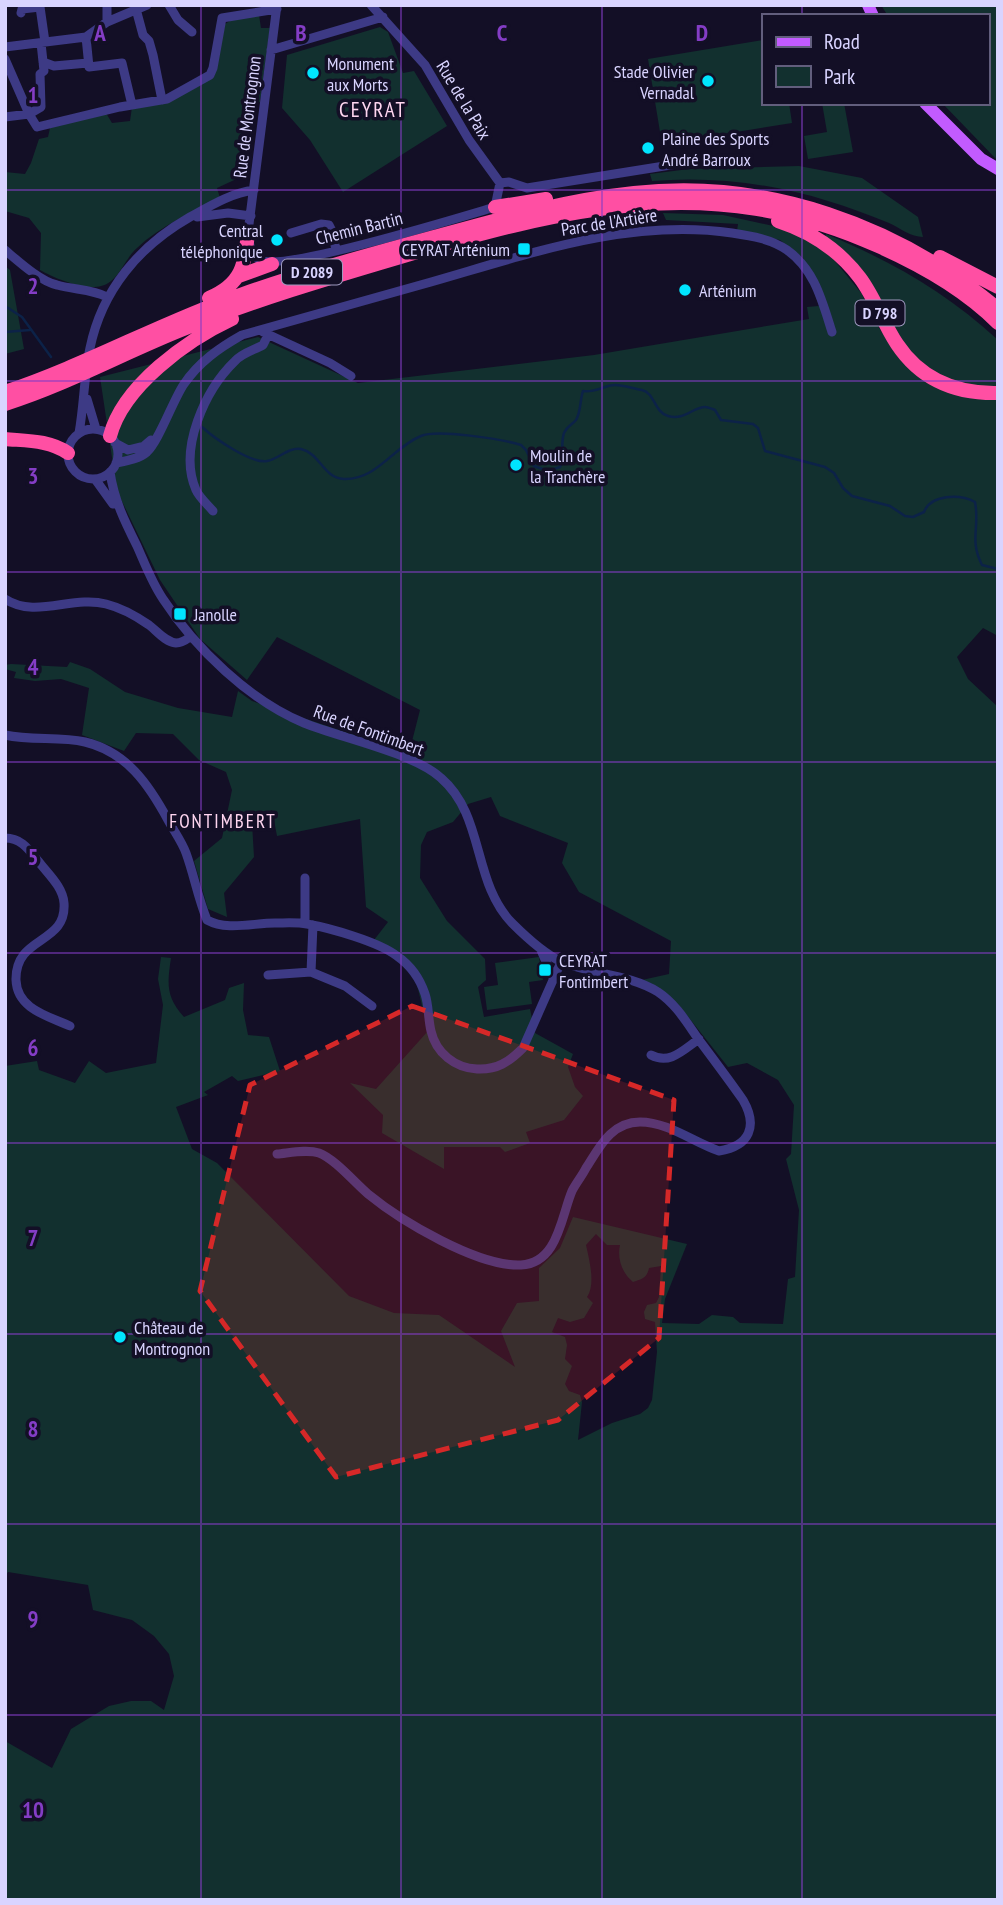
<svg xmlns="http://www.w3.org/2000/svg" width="1003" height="1905" viewBox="0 0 1003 1905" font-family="'PT Sans Narrow',sans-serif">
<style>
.green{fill:#12302f;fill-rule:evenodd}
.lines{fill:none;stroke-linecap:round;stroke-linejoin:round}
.stream{stroke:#0c2248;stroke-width:2.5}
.minor{stroke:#3d3a85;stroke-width:9}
.major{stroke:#c25bff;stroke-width:12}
.highway{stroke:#ff4fa3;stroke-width:14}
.marked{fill:#d62828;fill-opacity:0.2;stroke:#d62828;stroke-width:5;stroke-dasharray:14 9;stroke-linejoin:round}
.grid{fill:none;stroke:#843dc5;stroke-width:2;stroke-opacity:0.55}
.poi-dot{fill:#00e5ff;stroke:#130f26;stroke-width:2.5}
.labels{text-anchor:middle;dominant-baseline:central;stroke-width:7;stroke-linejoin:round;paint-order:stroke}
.shield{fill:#130f26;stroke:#9e99be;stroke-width:2}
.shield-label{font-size:16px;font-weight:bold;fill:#d9d4ff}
.poi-label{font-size:18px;fill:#d9d4ff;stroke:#130f26;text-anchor:start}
.street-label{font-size:18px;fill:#d9d4ff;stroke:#130f26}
.neighbourhood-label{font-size:19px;letter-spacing:2px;fill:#ffd6f0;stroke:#130f26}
.quarter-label{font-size:21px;letter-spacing:2px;fill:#ffd6f0;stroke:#130f26}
.grid-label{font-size:23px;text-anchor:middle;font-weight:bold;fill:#843dc5;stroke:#130f26;stroke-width:7;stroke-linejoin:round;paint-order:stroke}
</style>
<rect width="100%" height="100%" fill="#130f26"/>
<path class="green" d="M881 5H998V161L942 103H987V16H888Z
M259 15 261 28H270L260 102 248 111 241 151 245 175 217 188 220 198C192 212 160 226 137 248 124 259 119 282 101 286 85 291 54 278 40 270L41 233 29 218 5 211V172L25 174 31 163 39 139 48 137 50 128 106 113 112 123 130 121 132 107 168 102 214 77 225 24 233 19Z
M380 27 388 32 403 73 414 71 447 126 343 192 310 140 282 108 287 55Z
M763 40V103H789L792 123 662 144 648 59Z
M822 103H844L853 152 808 159 804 136 827 132Z
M799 166 862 178 918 217 923 237C911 237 900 228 889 223 869 215 848 207 828 201 771 183 711 176 652 181L650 174 689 169Z
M663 213 723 215 792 230 825 249 862 294 874 321 906 365 998 398V636L983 628 957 657 968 679 998 707V1900H5V1741L52 1768 71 1729 109 1706 131 1701H151L164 1710 174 1676 169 1654 154 1636 132 1620 93 1610 88 1585 8 1572 5 1577V1066L37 1061 39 1070 75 1083 89 1061 106 1073 156 1063 163 1005 158 979 161 957 171 958C167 984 166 997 184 1017L225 1000 229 988 244 983 243 1010 248 1035 269 1037 280 1071 238 1081 232 1076 204 1092 208 1095 176 1107 192 1149 217 1163 349 1296 394 1313 439 1315 515 1367 501 1331 517 1303 539 1301V1268L560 1248 573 1217 687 1244 665 1299 662 1323 699 1324 712 1315 733 1317 740 1323 783 1324 788 1279 795 1277 799 1210 786 1159 791 1154 794 1105 778 1080 747 1063 728 1067 678 1004 642 980 669 974 671 941 579 892 562 863 568 843 500 816 491 797 468 804 453 822 427 832 421 845 420 878 447 921 485 959 486 980 478 987 484 1017 530 1009 535 1033 573 1054 568 1067 575 1087 583 1096 564 1120 526 1132 530 1143 505 1152 500 1147H444V1169L382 1133 383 1115 350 1083 376 1089 428 1031 413 968 374 940 388 922 366 907 360 819 277 836 272 810 252 823 254 857 224 893 227 917 208 909 194 861 222 838 232 790 226 772 199 760 173 734 136 733 124 751 82 735 89 688 61 679 35 681 14 678 16 672 5 669V665L11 664 67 667 70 662 90 669 125 692 178 708 232 717 238 691 252 701 409 753 420 710 277 637 247 680 200 639 160 580 117 491 100 377 258 337 358 383 594 355 809 319 807 307 819 306 803 258 780 240 737 231 738 224 666 220ZM596 1234 607 1245H620C617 1259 622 1273 633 1282 642 1279 647 1278 649 1268L661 1266 659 1297 656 1303 647 1305 644 1312 645 1319 655 1322 657 1352 652 1400 648 1408 640 1414 612 1423 578 1440 582 1402 580 1395 569 1391 565 1384 572 1366 565 1359 567 1345 565 1337 552 1332 558 1318 570 1322 584 1318 593 1303 587 1297C596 1284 589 1259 586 1245Z
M826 234C891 261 946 292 998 340V387C938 394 909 351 877 308 860 285 842 261 825 238Z
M5 266 10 270 24 349 5 354Z
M539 957 543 980 529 982 532 1004 487 1010 484 987 498 985 495 963Z"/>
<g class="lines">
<path class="stream" d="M5 306 22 317 51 357
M5 332 30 330
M202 427C214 438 251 464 267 461 279 459 288 447 301 449 320 453 323 478 344 479 377 480 393 447 421 436 437 429 502 439 521 445L526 450 534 466 548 471 560 467C565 456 560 445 564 433 567 426 572 425 576 420 581 412 580 399 583 391 596 393 604 385 615 385 624 385 634 389 642 390 655 393 654 412 668 416 684 421 693 407 705 407 708 407 712 409 715 410L721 420 753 424 758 428 765 451 825 467 834 473 843 488 852 496 890 506 905 516 913 517 924 512C931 494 960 494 975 502 980 527 969 540 982 565L998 569"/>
<path class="minor" d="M107 5V22
M169 5 178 20 192 32
M277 5 248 232C249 242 250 255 260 260 282 272 461 217 495 207L500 183
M371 5 425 65 469 140 500 183
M136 9 143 35 149 41 153 55 162 100
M21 13 22 9 40 7 45 42
M86 37 89 67 122 63 132 105
M41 43 44 71 40 74 41 107 29 114 37 127 120 107 167 99 210 75 213 68 222 18 277 9
M5 47 86 37 107 22 147 5
M271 50 383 17
M5 59 29 114 5 117
M43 62 54 66 88 63
M500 183 509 182 527 188 683 163
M197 217 228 213 251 216
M291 233 321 224 329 225 333 233 336 251
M5 250C18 261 41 282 57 285 75 290 92 289 107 297
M263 332 330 363 351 376
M87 399 96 429
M68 454a25 25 0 1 1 50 0a25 25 0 1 1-50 0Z
M79 433C84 405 84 376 90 348 102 290 139 246 190 217 210 206 231 193 254 190
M115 443 128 450 144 446 151 440
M116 463C126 461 139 459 147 452 159 441 173 400 184 384 199 362 219 348 242 335 305 317 368 300 431 282 529 254 629 218 732 233 752 236 771 239 787 250 815 270 822 301 832 332
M110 472C114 500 125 522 137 546 145 564 152 583 163 599 195 648 250 701 304 723 341 738 414 753 441 778 485 816 472 882 512 923 526 937 544 954 562 962 593 975 629 974 658 992 676 1004 687 1023 699 1040 714 1060 729 1080 743 1100 758 1126 750 1146 719 1151 693 1142 668 1122 640 1122 611 1122 599 1148 586 1168 582 1176 576 1183 572 1191 561 1217 558 1263 521 1265 478 1267 401 1221 368 1194 355 1183 335 1159 319 1153 307 1149 289 1153 277 1154
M95 479 113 504
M213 511C207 504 199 497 196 490 178 449 205 390 235 361 242 353 254 350 263 345L268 335
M5 599C35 619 73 595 106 604 122 608 136 616 149 625 157 631 165 642 176 643 182 643 186 640 190 637
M5 735C32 741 59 736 85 742 127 752 149 785 168 820 174 831 182 842 186 853 194 875 198 898 207 920 227 931 253 923 275 923 285 923 297 922 307 924 330 928 379 942 397 956 410 965 420 979 425 994 429 1006 428 1019 431 1031 436 1053 455 1068 477 1069 497 1070 509 1062 523 1048L561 962
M5 838C22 838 29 850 39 862 48 874 63 887 64 903 67 945 15 935 16 980 17 1009 48 1016 70 1026
M305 923V878
M540 948 554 980
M311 972 345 986 372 1006
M268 975 311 972 313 925
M651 1055C670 1065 683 1050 699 1039"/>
<path class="major" d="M868 5 873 16
M925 103 981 159 998 169"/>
<path class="highway" d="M495 207 546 199
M778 221C812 232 839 250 860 278 875 298 883 323 897 344 921 380 956 394 998 393
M940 257 998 287
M239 276 272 264
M209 298C242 284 245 265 248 232
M5 392C86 365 160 323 240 295 305 272 372 254 438 236 503 218 567 200 634 193 766 178 897 225 998 309
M5 404C68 384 125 352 186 328 255 300 326 279 397 258 565 208 711 170 878 246 921 265 965 290 998 323
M110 436C123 386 187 340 232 319
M5 439C27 441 49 440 68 453"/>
</g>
<path class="marked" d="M412 1006 674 1100 659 1338 558 1420 336 1477 200 1291 250 1085Z"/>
<path class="grid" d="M201 5V1900M401 5V1900M602 5V1900M802 5V16M802 103V1900M5 190H998M5 381H998M5 572H998M5 762H998M5 953H998M5 1143H998M5 1334H998M5 1524H998M5 1715H998"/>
<g class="poi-dot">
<circle cx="313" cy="73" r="7"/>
<circle cx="708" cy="81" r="7"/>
<circle cx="648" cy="148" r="7"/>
<circle cx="277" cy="240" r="7"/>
<rect x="517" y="242" width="14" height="14" rx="3.5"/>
<circle cx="685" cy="290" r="7"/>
<circle cx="516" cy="465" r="7"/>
<rect x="173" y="607" width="14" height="14" rx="3.5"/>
<rect x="538" y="963" width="14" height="14" rx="3.5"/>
<circle cx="120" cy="1337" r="7"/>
</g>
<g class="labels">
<g class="shield">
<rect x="282" y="259.5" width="60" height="25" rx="5"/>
<rect x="855.5" y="300.5" width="49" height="25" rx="5"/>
</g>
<g class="shield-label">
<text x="312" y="272">D 2089</text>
<text x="880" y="313">D 798</text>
</g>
<g class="poi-label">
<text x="327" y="63">Monument<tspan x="327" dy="21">aux Morts</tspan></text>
<text x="694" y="71" text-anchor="end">Stade Olivier<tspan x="694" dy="21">Vernadal</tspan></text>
<text x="662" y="138">Plaine des Sports<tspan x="662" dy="21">André Barroux</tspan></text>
<text x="263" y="230" text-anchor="end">Central<tspan x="263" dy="21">téléphonique</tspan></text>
<text x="510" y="249" text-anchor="end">CEYRAT Arténium</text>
<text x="699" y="290">Arténium</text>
<text x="530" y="455">Moulin de<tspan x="530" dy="21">la Tranchère</tspan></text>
<text x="194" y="614">Janolle</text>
<text x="559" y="960">CEYRAT<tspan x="559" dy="21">Fontimbert</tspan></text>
<text x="134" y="1327">Château de<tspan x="134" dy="21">Montrognon</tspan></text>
</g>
<g class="street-label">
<text transform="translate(464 100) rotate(59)">Rue de la Paix</text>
<text transform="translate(247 117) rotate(-83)">Rue de Montrognon</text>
<text transform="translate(609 222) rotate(-9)">Parc de l'Artière</text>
<text transform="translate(359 228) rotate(-14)">Chemin Bartin</text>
<text transform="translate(369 730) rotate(20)">Rue de Fontimbert</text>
</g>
<g class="neighbourhood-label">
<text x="223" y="821">FONTIMBERT</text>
</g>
<g class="quarter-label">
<text x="373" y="109">CEYRAT</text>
</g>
</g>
<g class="grid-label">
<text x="100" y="41">A</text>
<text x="301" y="41">B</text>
<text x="502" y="41">C</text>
<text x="702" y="41">D</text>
<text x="33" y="103">1</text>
<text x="33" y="294">2</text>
<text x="33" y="484">3</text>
<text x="33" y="675">4</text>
<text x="33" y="865">5</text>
<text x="33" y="1056">6</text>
<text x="33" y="1246">7</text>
<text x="33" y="1437">8</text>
<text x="33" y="1627">9</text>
<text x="33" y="1818">10</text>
</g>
<rect width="1003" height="1905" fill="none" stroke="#d9d4ff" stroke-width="14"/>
<rect x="762" y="14" width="228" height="91" fill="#130f26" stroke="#625e7d" stroke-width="2"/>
<rect x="776" y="37" width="35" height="10" fill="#c25bff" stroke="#625e7d" stroke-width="2"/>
<text x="824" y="49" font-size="21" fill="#d9d4ff">Road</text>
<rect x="776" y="66" width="35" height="21" fill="#12302f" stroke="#625e7d" stroke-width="2"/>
<text x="824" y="84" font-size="21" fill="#d9d4ff">Park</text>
</svg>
